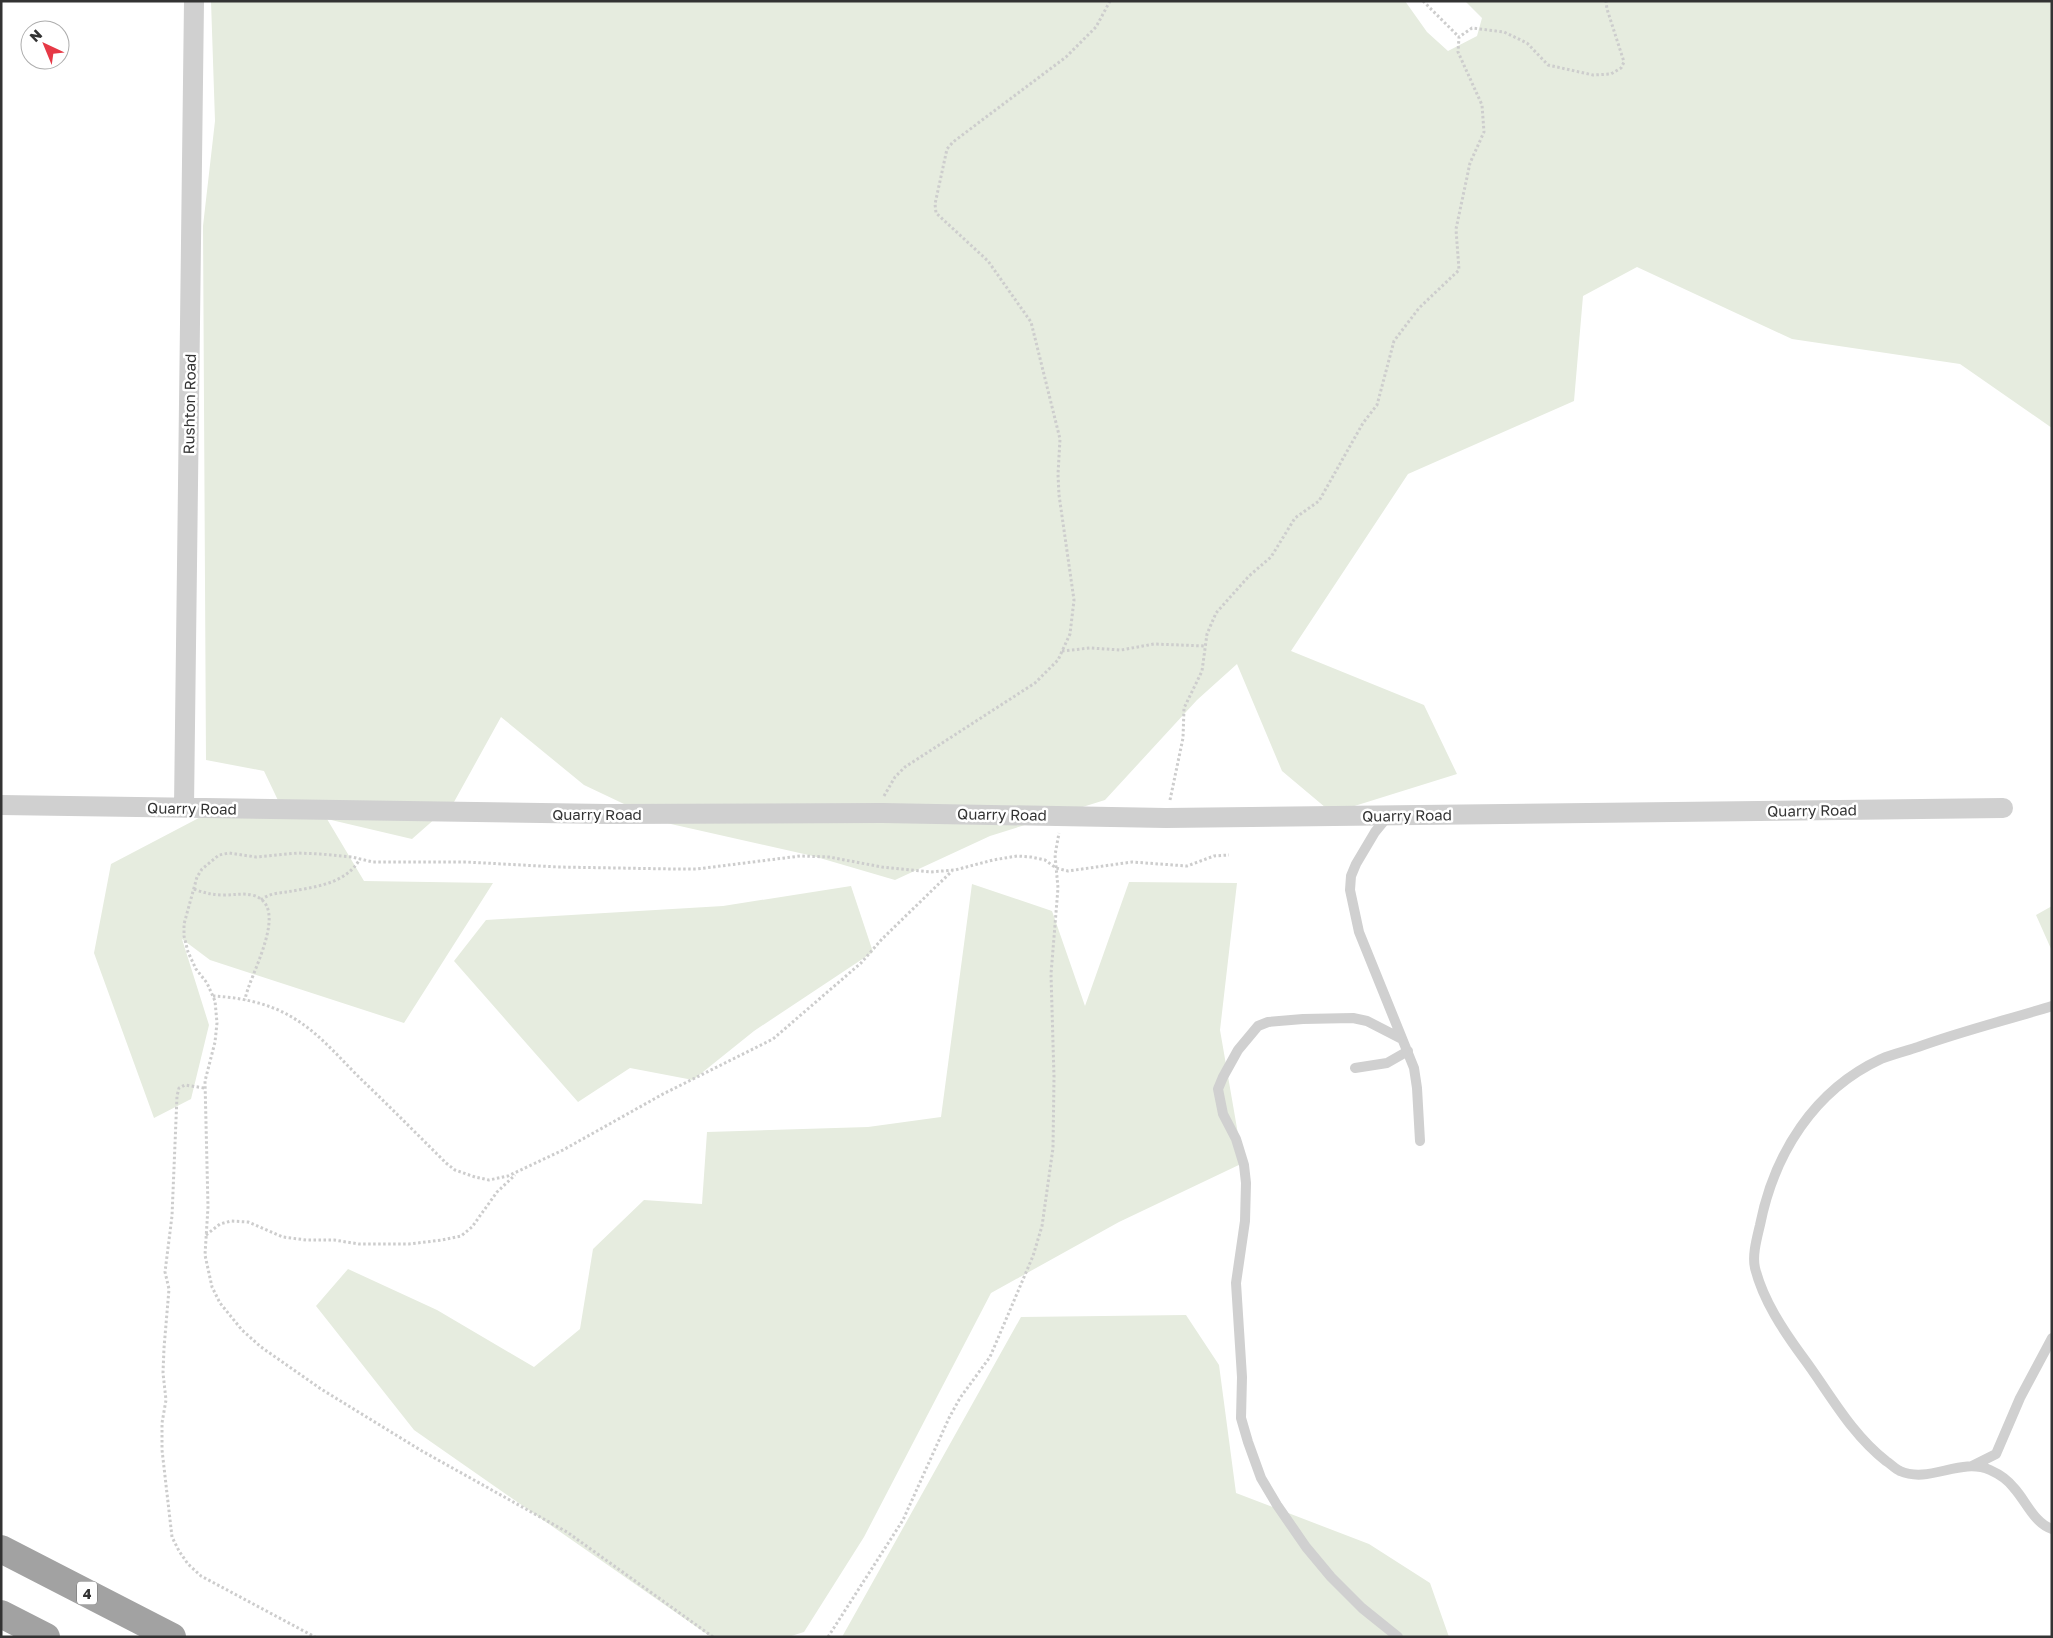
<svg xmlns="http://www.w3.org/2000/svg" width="2053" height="1638" viewBox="0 0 2053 1638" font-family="'Golos Text',sans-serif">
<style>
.green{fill:#e6ecdf}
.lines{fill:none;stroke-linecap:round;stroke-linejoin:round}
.path{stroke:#cdcdcd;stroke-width:3;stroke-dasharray:2.5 2.5;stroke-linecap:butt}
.service{stroke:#d0d0d0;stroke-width:10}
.minor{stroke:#d0d0d0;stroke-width:20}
.trunk{stroke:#a2a2a2;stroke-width:28}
.labels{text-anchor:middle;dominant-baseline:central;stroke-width:5;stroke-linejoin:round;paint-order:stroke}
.shield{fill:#fff;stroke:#707070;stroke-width:1}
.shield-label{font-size:14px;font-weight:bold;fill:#333}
.street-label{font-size:15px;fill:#333;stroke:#fff}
</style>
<rect width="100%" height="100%" fill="#fff"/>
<path class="green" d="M211 1H1405L1427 32 1448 51 1477 36 1482 18 1465 1H2052V428L1960 364 1792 339 1637 267 1583 296 1574 401 1408 474 1291 651 1424 705 1457 774 1332 813 1282 771 1237 664 1197 700 1105 800 990 836 895 880 813 856 662 822 584 785 501 717 454 802 412 839 327 819 364 881 493 883 404 1023 210 960 182 939 209 1025 191 1099 154 1118 94 953 111 864 214 810 285 815 264 771 206 760 203 226 215 121Z
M1129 882 1237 883 1220 1030 1243 1163 1119 1222 991 1293 864 1537 804 1632 788 1637H711L414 1430 316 1306 348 1269 437 1310 534 1367 580 1329 593 1249 644 1200 702 1204 707 1132 868 1127 941 1117 972 884 1052 911 1085 1006Z
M851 886 873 952 754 1031 693 1080 630 1068 578 1102 454 961 486 920 723 906Z
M2052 906V951L2036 915Z
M1186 1315 1219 1365 1236 1493 1369 1544 1430 1583 1449 1637H842L1021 1317Z"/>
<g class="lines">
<path class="path" d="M1423 1 1459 37
M1062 651 1090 648 1121 650 1154 644 1205 646
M884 796 895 777 905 767 1035 683 1058 660 1070 634 1074 600 1059 495 1058 474 1060 439 1031 322 988 261 936 213 935 204 947 149 953 142 1066 57 1096 27 1110 1
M1170 800 1183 738 1184 708 1202 671 1207 634 1216 613 1249 576 1271 557 1295 518 1319 501 1363 423 1377 405 1394 341 1419 308 1459 270 1456 229 1470 163 1484 132 1482 105 1458 52 1459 37 1472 28 1504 32 1527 43 1548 65 1593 75 1611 74 1621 68 1624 62 1607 9 1606 1
M194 889C204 893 213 895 224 895 234 895 242 893 252 895 293 905 248 977 245 1000
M261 900C268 894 278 893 287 892 313 887 345 885 360 859
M213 996C238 997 268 1003 290 1016 319 1032 341 1060 364 1082 392 1109 419 1136 446 1163L455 1170 475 1177 489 1180 508 1176 563 1150 663 1094 773 1039 861 963 882 939 952 871
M204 1088 185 1085 179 1088 177 1096 172 1216 165 1272 169 1289 164 1348 163 1373 166 1400 162 1423V1450L172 1537 179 1551 188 1564 201 1576 315 1637
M206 1235 220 1224 231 1221 248 1222 283 1237 306 1240H334L359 1244H409L442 1240 461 1236 472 1227 497 1192 515 1175
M713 1637 567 1532 422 1451 321 1389 261 1347 242 1330 220 1303 212 1287 205 1255 208 1207 205 1081 215 1042 217 1023 215 1001 207 983 196 969 188 952 184 936V924L197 877 202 869 219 855 229 853 256 857 298 853 320 854 352 857 373 862H466L558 867 674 869H697L800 856 829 857 882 867 930 872 955 870 993 860 1017 856 1031 857 1045 860 1056 868 1068 871 1132 862 1187 866 1214 856 1229 855
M828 1637 903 1520 949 1418 960 1398 990 1357 1033 1256 1042 1226 1053 1148 1054 1077 1051 974 1058 888 1055 855 1059 833"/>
<path class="service" d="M1388 816 1375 832 1356 864 1351 876 1350 890 1359 932 1414 1068 1417 1088 1420 1141
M2052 1006C2007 1020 1962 1031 1918 1047 1906 1051 1893 1054 1881 1059 1814 1090 1774 1154 1760 1225 1757 1238 1752 1255 1755 1268 1763 1300 1783 1330 1802 1356 1829 1392 1850 1433 1886 1461 1891 1464 1895 1469 1900 1471 1930 1484 1960 1457 1990 1470 1999 1474 2008 1480 2014 1488 2026 1501 2034 1523 2052 1529
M1355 1068 1387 1063 1408 1051
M1972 1466 1996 1454 2020 1398 2052 1338
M1398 1637 1362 1608 1331 1577 1306 1547 1277 1505 1261 1478 1248 1442 1241 1418 1242 1377 1236 1283 1245 1221 1246 1183 1244 1165 1236 1139 1223 1114 1218 1089 1223 1077 1238 1050 1258 1026 1268 1022 1303 1019 1353 1018 1367 1021 1402 1039"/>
<path class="minor" d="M1 805 607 814 882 813 1166 818 2003 808
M184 807 194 1"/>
<path class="trunk" d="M1 1549 172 1637
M1 1614 46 1637"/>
</g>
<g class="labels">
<rect class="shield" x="77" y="1581.5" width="20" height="23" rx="4"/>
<g class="shield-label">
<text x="87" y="1593">4</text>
</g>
<g class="street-label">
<text transform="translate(189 404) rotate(-89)">Rushton Road</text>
<text transform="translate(192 808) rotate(1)">Quarry Road</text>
<text transform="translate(1812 810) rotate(-1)">Quarry Road</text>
<text x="597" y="814">Quarry Road</text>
<text transform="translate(1002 814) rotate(1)">Quarry Road</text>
<text transform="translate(1407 815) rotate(-1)">Quarry Road</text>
</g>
</g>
<rect width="2053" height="1638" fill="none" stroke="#333333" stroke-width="5"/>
<g transform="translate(45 45) rotate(316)"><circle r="24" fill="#ffffff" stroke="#adadad"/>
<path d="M0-4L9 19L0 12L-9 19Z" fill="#e63946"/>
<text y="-8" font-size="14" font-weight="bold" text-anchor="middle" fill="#333333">N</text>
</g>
</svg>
